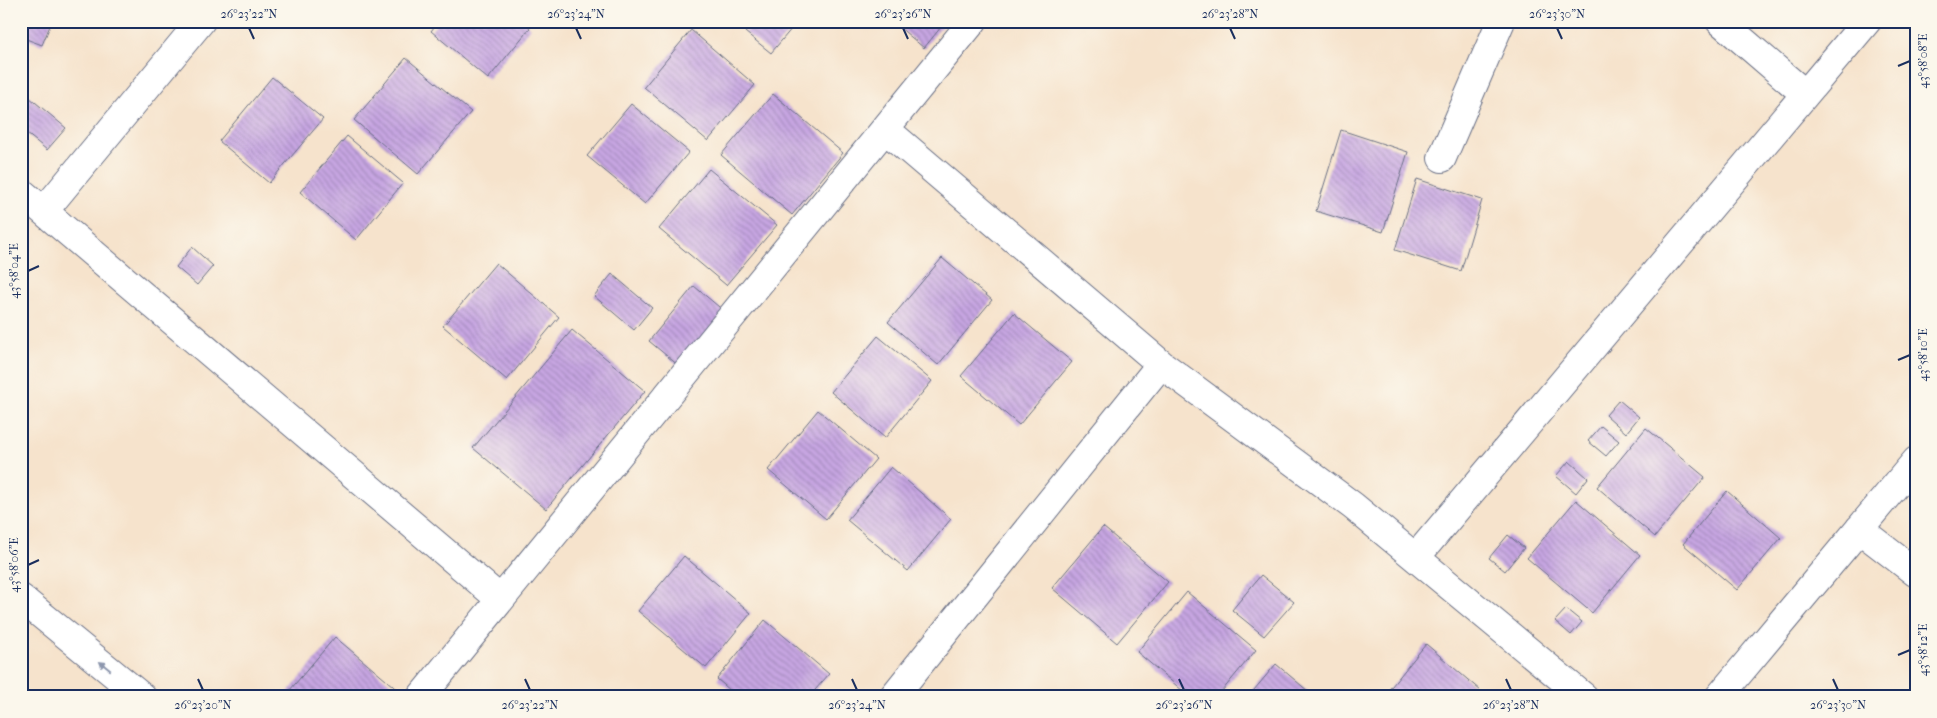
<svg xmlns="http://www.w3.org/2000/svg" width="1937" height="718" viewBox="0 0 1937 718" font-family="'IM FELL French Canon',serif">
<style>
.building{fill:url(#building-back-hatch)}
.lines{fill:none;stroke-linecap:round;stroke-linejoin:round}
.minor-casing{stroke:#686e84;stroke-width:30}
.major-casing{stroke:#686e84;stroke-width:30}
.minor{stroke:#fff;stroke-width:28}
.major{stroke:#fff;stroke-width:28}
.oneway{fill:#8d97ae}
.ticks{fill:none;stroke:#1b2f5e;stroke-width:2}
.neatline{fill:none;stroke:#1b2f5e;stroke-width:2}
.ticks-label{font-size:12px;text-anchor:middle;fill:#1b2f5e}
</style>
<defs>
<pattern id="building-back-hatch" width="6" height="6" patternUnits="userSpaceOnUse" patternTransform="scale(1.25)"><rect width="6" height="6" fill="#c7a6e2"/><path d="M-1 5l2 2M0 0l6 6M5-1l2 2" fill="none" stroke="#a188ba"/></pattern>
</defs>
<rect width="100%" height="100%" fill="#fbf7ec"/>
<filter id="ink" filterUnits="userSpaceOnUse"><feTurbulence type="fractalNoise" baseFrequency=".02" numOctaves="2"/><feDisplacementMap in="SourceGraphic" scale="10" xChannelSelector="R" yChannelSelector="G"/><feConvolveMatrix kernelMatrix="1 2 1 2 8 2 1 2 1" color-interpolation-filters="sRGB"/></filter>
<filter id="wash" filterUnits="userSpaceOnUse"><feTurbulence type="fractalNoise" baseFrequency=".0096" numOctaves="4" result="noise"/><feDisplacementMap in="SourceGraphic" scale="20" xChannelSelector="R" yChannelSelector="G"/><feGaussianBlur stdDeviation="1.12" result="paint"/><feColorMatrix in="noise" values="0 0 0 0 0 0 0 0 0 0 0 0 0 0 0 0 0 1.4 0 .05"/><feComposite in="paint" operator="in"/></filter>
<g filter="url(#wash)">
<rect width="100%" height="100%" fill="#f6e3cc"/>
<g id="blocks">
<path class="building" d="M21 21H52L42 45 21 37Z
M439 21H523L530 28 488 79 431 31Z
M754 21H798L771 53 745 32Z
M892 21H946L924 48Z
M691 30 755 85 708 141 644 87Z
M406 58 471 112 418 174 354 120Z
M272 77 323 119 269 183 219 141Z
M773 94 843 153 792 215 721 155Z
M29 97 66 128 47 150 21 129V107Z
M631 104 689 152 645 204 587 156Z
M1341 130 1408 152 1383 232 1316 211Z
M347 136 403 183 356 240 300 192Z
M709 169 777 225 726 285 659 229Z
M1417 179 1482 200 1461 271 1395 250Z
M192 247 213 266 197 285 176 267Z
M942 258 992 300 938 365 888 322Z
M496 263 559 317 507 380 443 326Z
M612 274 652 308 634 330 594 296Z
M694 286 725 312 679 366 649 341Z
M1014 313 1072 362 1019 425 961 376Z
M572 330 645 391 546 509 473 448Z
M878 336 932 381 885 438 831 392Z
M1619 400 1639 417 1626 433 1606 415Z
M818 410 876 459 826 519 768 470Z
M1601 426 1619 441 1606 456 1588 441Z
M1646 428 1705 477 1655 537 1597 487Z
M1569 461 1588 478 1576 493 1556 476Z
M891 467 951 519 908 571 847 520Z
M1727 491 1781 538 1737 590 1683 544Z
M1576 500 1640 555 1592 613 1527 558Z
M1103 527 1168 582 1117 643 1052 588Z
M1508 535 1524 548 1505 571 1489 558Z
M684 556 751 613 706 668 638 611Z
M1261 575 1294 602 1264 636 1232 610Z
M1187 592 1256 650 1217 697H1190L1137 652Z
M1566 609 1582 622 1571 635 1555 621Z
M765 620 829 674 809 697H738L717 679Z
M335 637 406 697H284Z
M1426 644 1488 697H1383Z
M1276 664 1315 697H1248Z"/>
</g>
</g>
<g filter="url(#ink)">
<use href="#blocks" fill-opacity="0" stroke="#686e84" stroke-width="1"/>
<g class="lines">
<g class="minor-casing">
<path id="minor" d="M1720 21 1805 94
M885 129 1161 364 1353 506 1584 697
M1442 158 1501 21
M21 192 500 599
M44 211 201 21
M1859 529 1916 573
M1416 557 1867 21
M421 697 973 21
M893 697 1161 364
M1719 697 1916 461"/>
</g>
<g class="major-casing">
<path id="major" d="M21 598 142 697"/>
</g>
<use href="#minor" class="minor"/>
<use href="#major" class="major"/>
</g>
<defs><path id="oneway-solid" d="M-6-.8H1V-3.2L6.5 0L1 3.2V.8H-6Z" transform="scale(1.25)"/></defs>
<use class="oneway" href="#oneway-solid" transform="translate(105 666) rotate(-141)"/>
</g>
<path class="ticks" d="M249 28 254 39M576 28 581 39M903 28 908 39M1230 28 1235 39M1557 28 1562 39M1898 66 1910 61M28 271 39 266M1898 360 1910 355M28 565 39 560M1898 655 1910 650M198 679 203 690M525 679 530 690M852 679 857 690M1179 679 1184 690M1506 679 1511 690M1833 679 1838 690"/>
<rect width="1937" height="718" fill="none" stroke="#fbf7ec" stroke-width="55"/>
<rect x="28" y="28" width="1882" height="662" class="neatline"/>
<g class="ticks-label">
<text x="249" y="18">26°23'22"N</text>
<text x="576" y="18">26°23'24"N</text>
<text x="903" y="18">26°23'26"N</text>
<text x="1230" y="18">26°23'28"N</text>
<text x="1557" y="18">26°23'30"N</text>
<text transform="translate(1923 61) rotate(-90)" y="4">43°58'08"E</text>
<text transform="translate(14 271) rotate(-90)" y="4">43°58'04"E</text>
<text transform="translate(1923 355) rotate(-90)" y="4">43°58'10"E</text>
<text transform="translate(14 565) rotate(-90)" y="4">43°58'06"E</text>
<text transform="translate(1923 650) rotate(-90)" y="4">43°58'12"E</text>
<text x="203" y="709">26°23'20"N</text>
<text x="530" y="709">26°23'22"N</text>
<text x="857" y="709">26°23'24"N</text>
<text x="1184" y="709">26°23'26"N</text>
<text x="1511" y="709">26°23'28"N</text>
<text x="1838" y="709">26°23'30"N</text>
</g>
</svg>
